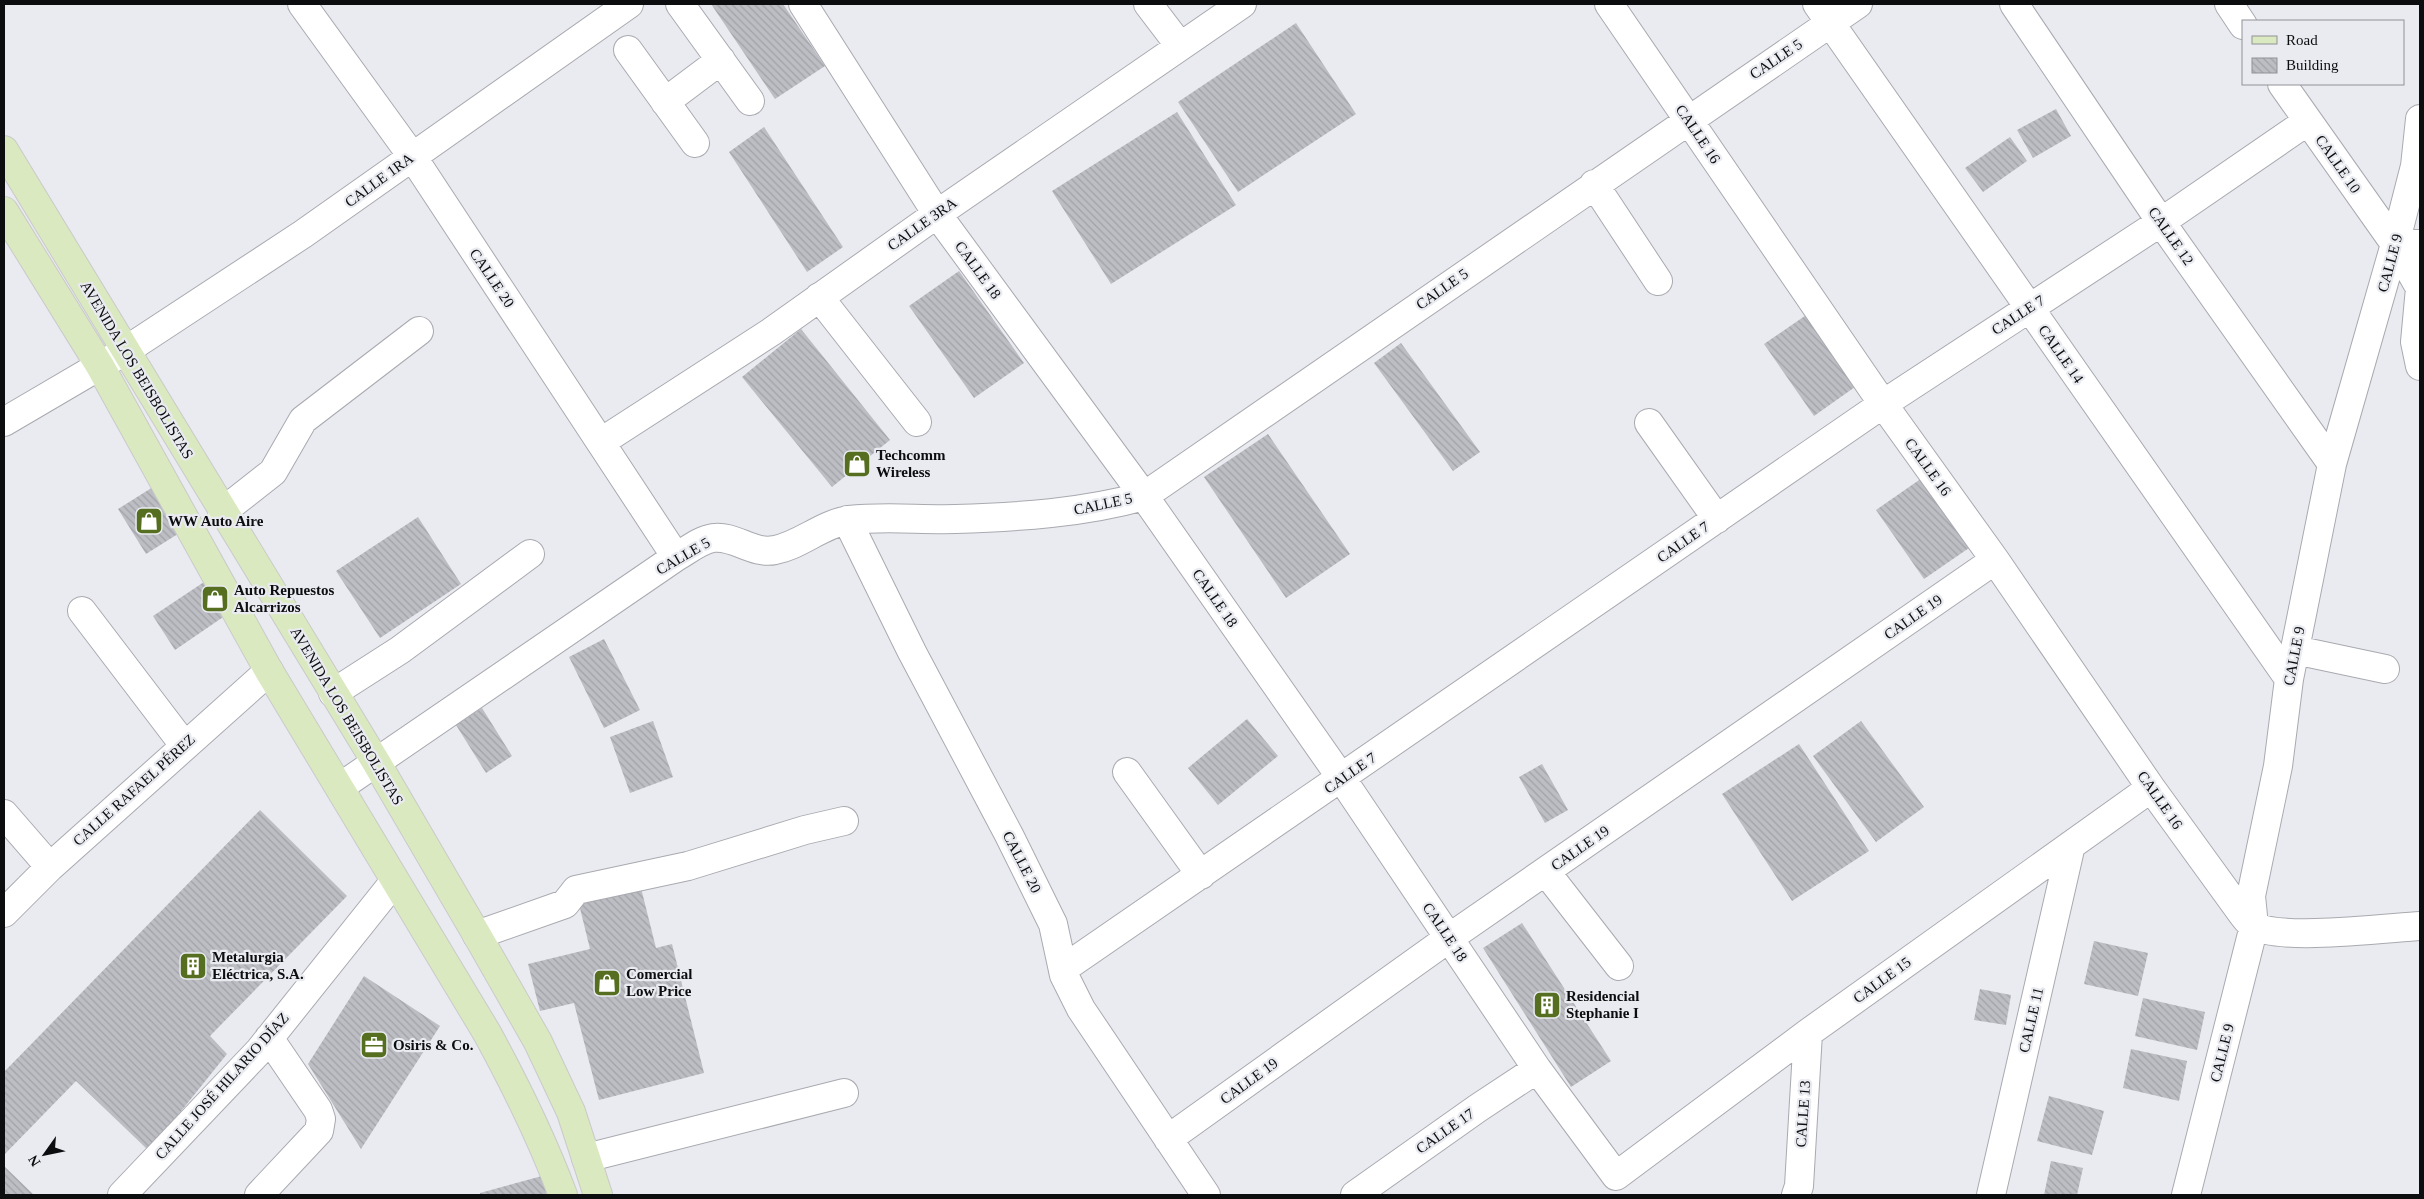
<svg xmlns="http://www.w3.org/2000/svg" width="2424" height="1199" viewBox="0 0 2424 1199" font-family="Georgia,serif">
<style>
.building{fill:url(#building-back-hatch)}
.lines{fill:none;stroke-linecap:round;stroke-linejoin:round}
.minor-casing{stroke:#a9aab0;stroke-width:30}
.major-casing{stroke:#cacaca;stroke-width:30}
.minor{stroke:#fff;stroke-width:28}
.major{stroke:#dae9bf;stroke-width:28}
.labels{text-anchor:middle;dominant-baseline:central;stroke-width:4.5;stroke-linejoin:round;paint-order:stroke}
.street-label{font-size:15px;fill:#0c0d0f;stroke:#e9ebf1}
.poi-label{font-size:15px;font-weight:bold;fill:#0c0d0f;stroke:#e9ebf1;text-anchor:start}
</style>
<defs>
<pattern id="building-back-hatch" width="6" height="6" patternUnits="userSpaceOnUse" patternTransform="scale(1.25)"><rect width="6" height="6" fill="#bcbec4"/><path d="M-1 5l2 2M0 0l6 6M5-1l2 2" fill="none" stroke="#a0a2a7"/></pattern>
</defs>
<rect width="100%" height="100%" fill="#e9ebf1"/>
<path class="building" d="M711 4H783L825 66 775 99Z
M1296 23 1356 114 1238 192 1178 102Z
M2056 109 2071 136 2033 158 2017 130Z
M1177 112 1236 205 1111 284 1052 191Z
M764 127 843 247 807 272 729 152Z
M2010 137 2027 161 1983 192 1965 168Z
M959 271 1024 363 974 398 909 306Z
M1812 311 1862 382 1814 416 1764 344Z
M801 329 890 440 832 487 742 377Z
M1401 343 1480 452 1453 471 1374 363Z
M1268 434 1350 554 1286 598 1204 477Z
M1922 478 1969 548 1924 579 1876 510Z
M153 487 181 532 146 554 118 509Z
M418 517 461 584 380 638 336 571Z
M207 580 229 613 175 650 153 616Z
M604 639 640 710 604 728 569 657Z
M482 708 512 756 486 773 456 725Z
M1247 719 1278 756 1218 805 1188 768Z
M653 721 673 777 630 793 610 737Z
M1861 721 1924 807 1876 842 1813 756Z
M1799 744 1869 851 1792 901 1722 794Z
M1542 764 1568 810 1545 823 1519 777Z
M260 810 347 896 210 1036 227 1054 149 1151 76 1081 4 1155V1072Z
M639 880 656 948 672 944 704 1073 599 1100 574 1003 540 1011 528 964 590 949 577 896Z
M1522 923 1611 1061 1571 1087 1483 948Z
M2094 941 2148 953 2138 996 2084 984Z
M364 976 440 1026 361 1149 308 1064Z
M1980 989 2011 995 2006 1025 1974 1020Z
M2143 998 2205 1012 2197 1050 2135 1036Z
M2131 1049 2187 1061 2179 1101 2123 1088Z
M2049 1096 2104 1111 2092 1155 2037 1141Z
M2051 1161 2083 1168 2077 1195H2044Z
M4 1166 34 1195H4Z
M542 1176 547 1195H480V1193Z"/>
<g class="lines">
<g class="minor-casing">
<path id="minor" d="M302 4 412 156 676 557
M680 4 750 101
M803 4 937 214 1144 496 1342 779 1537 1069 1616 1176
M1148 4 1180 46
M1609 4 1883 404 1995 560 2151 788 2243 915C2246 919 2250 924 2254 926 2281 941 2386 928 2420 926
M1817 4 2289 679
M2014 4 2161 222 2332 464
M2229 4 2243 25
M628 50 695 143
M2282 84 2395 244 2420 288
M665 102 721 60
M1594 184 1658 281
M2395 244H2420
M2420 288 2415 342 2420 366
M819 297 917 422
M4 422 125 351 303 234 629 4
M1649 423 1717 519
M601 442 771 332 937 214 1242 4
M222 512 273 472 303 420 419 331
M847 520 912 652 1009 835 1053 924 1064 975 1081 1009 1206 1195
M82 611 184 745
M2295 650 2385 669
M333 693 400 650 530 554
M1127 772 1201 875
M340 787 676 557C687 551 700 540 713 538 735 535 753 555 775 550 801 545 822 524 849 520 884 516 920 520 955 519 1019 517 1083 513 1144 496L1858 4
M4 814 50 867
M1546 872 1619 966
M4 913 50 867 269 671
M477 935 565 904 576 890 688 866 805 830 844 821
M1063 969 1883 404 2161 222 2308 121
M1168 1139 1449 938 1995 560
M586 1158 844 1093
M1616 1176 1808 1033 2151 788
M122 1195 259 1051 394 882
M259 1195 319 1131 321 1119 318 1110 269 1038
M1355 1195 1478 1108 1537 1069
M1796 1195 1799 1186 1808 1033
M1991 1195 2071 845
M2186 1195 2254 926 2251 896 2278 766 2289 679 2332 464 2395 244 2415 166 2420 119"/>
</g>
<g class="major-casing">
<path id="major" d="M4 150 376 762 477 935 538 1042 571 1112 598 1195
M4 211 100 366 269 671 487 1033C516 1086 542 1139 563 1195"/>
</g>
<use href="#minor" class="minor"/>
<use href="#major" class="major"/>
</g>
<defs>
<g id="shop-square" transform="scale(1.4375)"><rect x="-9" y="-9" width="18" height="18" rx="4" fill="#566e1f" stroke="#e9ebf1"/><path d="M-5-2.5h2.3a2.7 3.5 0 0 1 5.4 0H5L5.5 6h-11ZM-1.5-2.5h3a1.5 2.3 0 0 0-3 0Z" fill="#fff"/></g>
<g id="building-square" transform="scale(1.4375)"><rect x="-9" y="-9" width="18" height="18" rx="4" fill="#566e1f" stroke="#e9ebf1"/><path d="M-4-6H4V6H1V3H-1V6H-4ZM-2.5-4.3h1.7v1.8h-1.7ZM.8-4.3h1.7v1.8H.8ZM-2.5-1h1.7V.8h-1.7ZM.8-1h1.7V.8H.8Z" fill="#fff"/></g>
<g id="office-square" transform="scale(1.4375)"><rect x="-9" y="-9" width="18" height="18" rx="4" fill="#566e1f" stroke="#e9ebf1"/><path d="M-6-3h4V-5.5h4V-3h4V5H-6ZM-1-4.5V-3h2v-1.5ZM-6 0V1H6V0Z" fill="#fff"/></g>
</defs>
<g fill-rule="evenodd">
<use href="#shop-square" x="857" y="464"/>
<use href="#shop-square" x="149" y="521"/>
<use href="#shop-square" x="215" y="599"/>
<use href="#building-square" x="193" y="966"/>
<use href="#shop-square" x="607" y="983"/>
<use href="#building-square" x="1547" y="1005"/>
<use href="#office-square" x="374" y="1045"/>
</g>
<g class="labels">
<g class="street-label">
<text transform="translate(1776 59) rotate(-34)">CALLE 5</text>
<text transform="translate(1698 134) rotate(56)">CALLE 16</text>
<text transform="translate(2338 164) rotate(55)">CALLE 10</text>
<text transform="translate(379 180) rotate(-36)">CALLE 1RA</text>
<text transform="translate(922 224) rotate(-35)">CALLE 3RA</text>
<text transform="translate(2171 236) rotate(55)">CALLE 12</text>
<text transform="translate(2390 263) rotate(-75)">CALLE 9</text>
<text transform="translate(978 270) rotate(54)">CALLE 18</text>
<text transform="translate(492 278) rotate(56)">CALLE 20</text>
<text transform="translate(1442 289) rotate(-35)">CALLE 5</text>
<text transform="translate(2018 315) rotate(-33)">CALLE 7</text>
<text transform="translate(2061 354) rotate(55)">CALLE 14</text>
<text transform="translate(137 370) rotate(59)">AVENIDA LOS BEISBOLISTAS</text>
<text transform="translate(1928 467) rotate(54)">CALLE 16</text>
<text transform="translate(1103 504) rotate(-12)">CALLE 5</text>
<text transform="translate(1683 542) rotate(-35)">CALLE 7</text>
<text transform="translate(683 556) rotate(-30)">CALLE 5</text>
<text transform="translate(1215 598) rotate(55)">CALLE 18</text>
<text transform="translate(1913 617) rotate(-35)">CALLE 19</text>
<text transform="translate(2294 656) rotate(-79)">CALLE 9</text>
<text transform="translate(347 716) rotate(59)">AVENIDA LOS BEISBOLISTAS</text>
<text transform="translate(1350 773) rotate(-35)">CALLE 7</text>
<text transform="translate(134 790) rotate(-42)">CALLE RAFAEL PÉREZ</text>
<text transform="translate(2160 800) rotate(55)">CALLE 16</text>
<text transform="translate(1580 848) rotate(-35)">CALLE 19</text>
<text transform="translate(1022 862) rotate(63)">CALLE 20</text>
<text transform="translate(1445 932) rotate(56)">CALLE 18</text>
<text transform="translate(1882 980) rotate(-36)">CALLE 15</text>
<text transform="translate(2031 1020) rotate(-77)">CALLE 11</text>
<text transform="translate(2222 1053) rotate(-76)">CALLE 9</text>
<text transform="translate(1249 1081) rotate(-36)">CALLE 19</text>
<text transform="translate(222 1086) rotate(-48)">CALLE JOSÉ HILARIO DÍAZ</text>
<text transform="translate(1803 1114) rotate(-86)">CALLE 13</text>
<text transform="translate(1445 1131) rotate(-35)">CALLE 17</text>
</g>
<g class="poi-label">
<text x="876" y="455">Techcomm<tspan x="876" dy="17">Wireless</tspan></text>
<text x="168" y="521">WW Auto Aire</text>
<text x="234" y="590">Auto Repuestos<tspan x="234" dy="17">Alcarrizos</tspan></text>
<text x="212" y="957">Metalurgia<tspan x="212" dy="17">Eléctrica, S.A.</tspan></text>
<text x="626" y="974">Comercial<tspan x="626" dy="17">Low Price</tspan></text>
<text x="1566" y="996">Residencial<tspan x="1566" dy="17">Stephanie I</tspan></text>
<text x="393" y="1045">Osiris &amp; Co.</text>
</g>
</g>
<rect width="2424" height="1199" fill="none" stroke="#0c0d0f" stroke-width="10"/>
<rect x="2242" y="20" width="162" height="65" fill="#e9ebf1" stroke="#919297"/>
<rect x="2252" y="36" width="25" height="8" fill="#dae9bf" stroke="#919297"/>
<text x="2286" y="45" font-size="15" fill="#0c0d0f">Road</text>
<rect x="2252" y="58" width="25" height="15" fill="url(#building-back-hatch)" stroke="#919297"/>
<text x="2286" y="70" font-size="15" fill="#0c0d0f">Building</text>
<g transform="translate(45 1154) rotate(237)" stroke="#e9ebf1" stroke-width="4" paint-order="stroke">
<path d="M0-4L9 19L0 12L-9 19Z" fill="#0c0d0f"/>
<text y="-8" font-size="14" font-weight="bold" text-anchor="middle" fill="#0c0d0f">N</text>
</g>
</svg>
